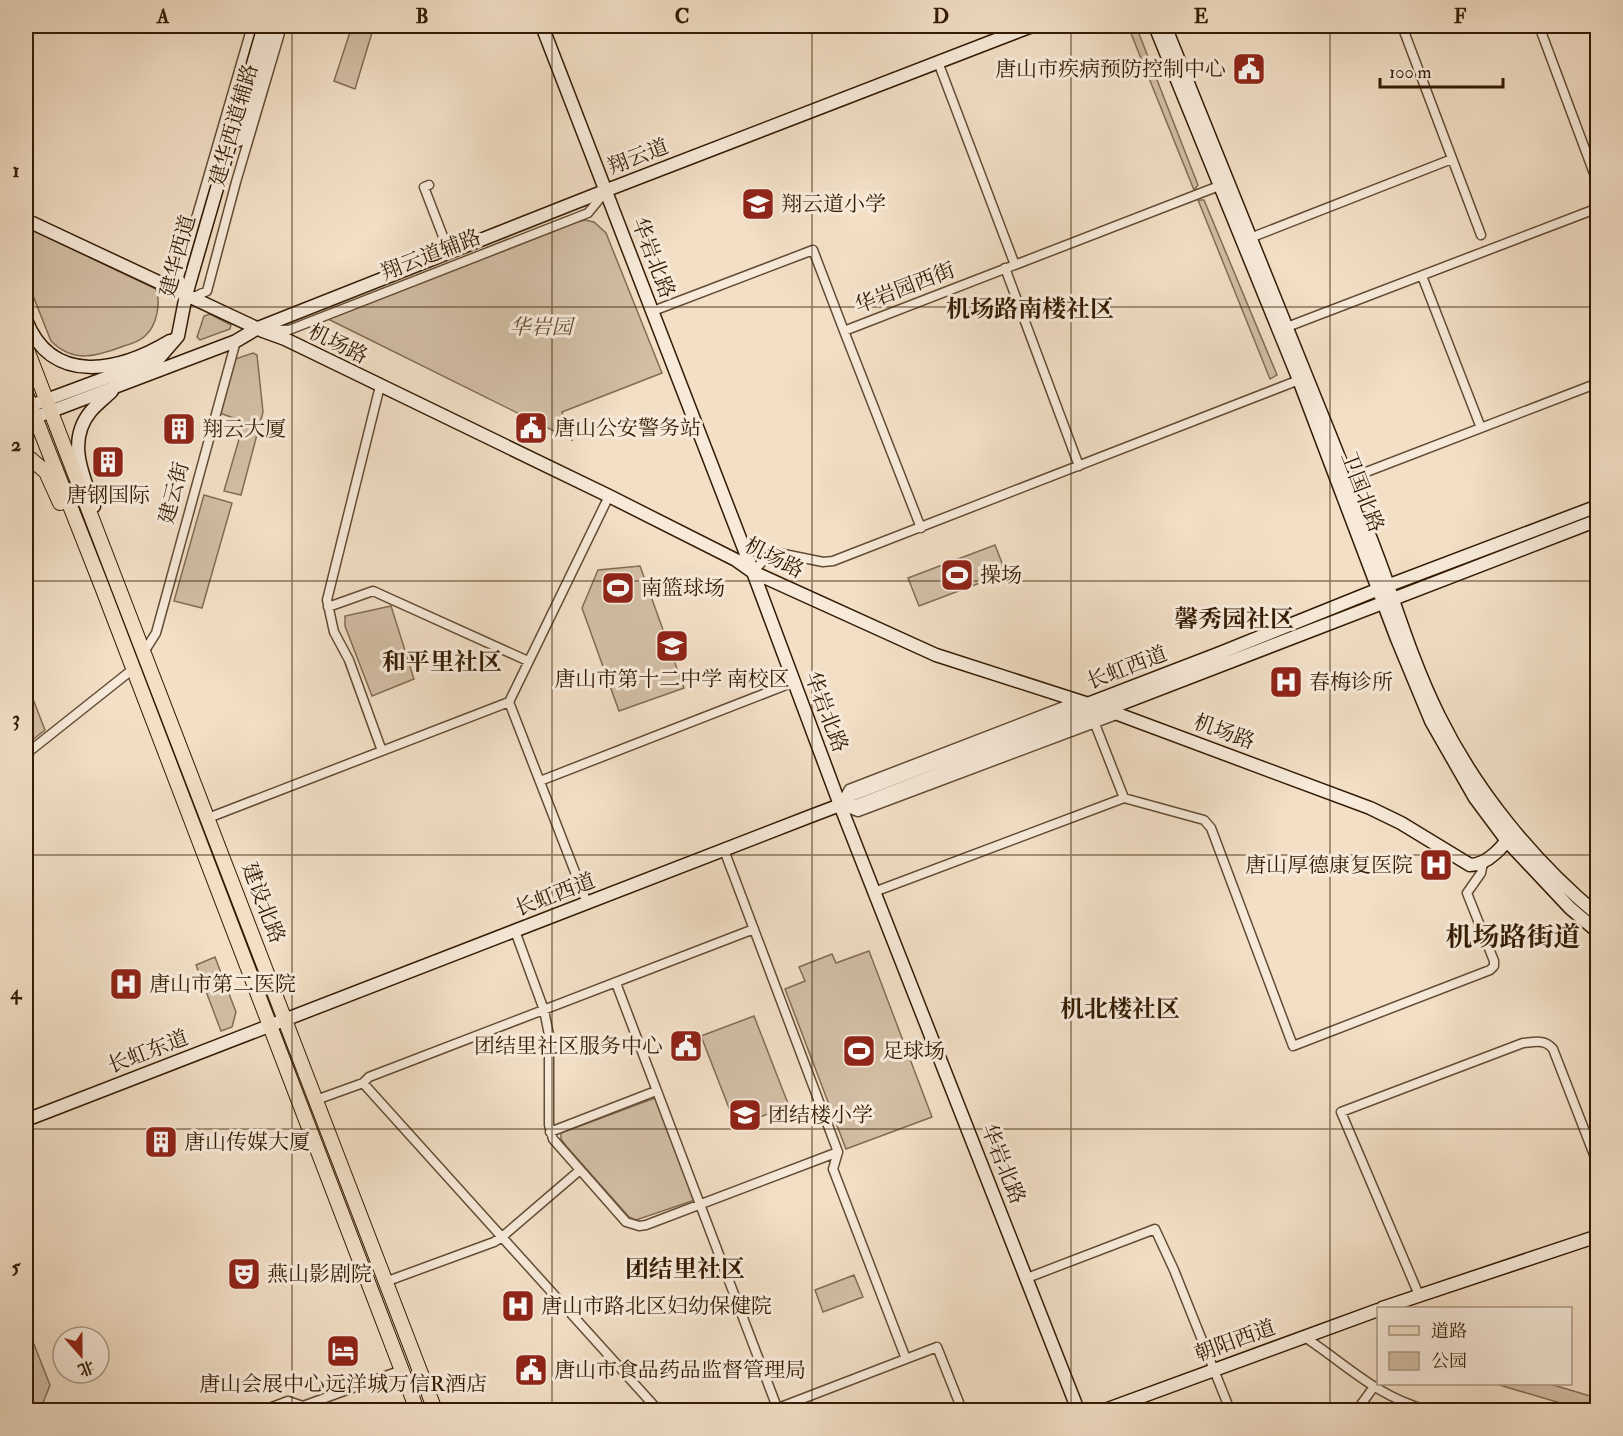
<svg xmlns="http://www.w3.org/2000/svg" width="1623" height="1436" viewBox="0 0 1623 1436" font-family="'IM FELL Double Pica','Noto Serif SC',serif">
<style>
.green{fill:#d2bea5;stroke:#826c54;stroke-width:1.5}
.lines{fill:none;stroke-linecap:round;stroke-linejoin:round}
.street-casing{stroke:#634c34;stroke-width:11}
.secondary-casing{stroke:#331b03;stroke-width:15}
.primary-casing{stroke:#331b03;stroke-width:16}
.street{stroke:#f7eada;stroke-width:8}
.secondary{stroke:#f7eada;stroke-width:12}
.primary{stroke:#f2dfc6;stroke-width:14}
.grid{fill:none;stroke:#331b03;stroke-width:1.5;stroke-opacity:0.55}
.labels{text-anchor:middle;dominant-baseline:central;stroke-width:6;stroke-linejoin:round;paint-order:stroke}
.poi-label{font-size:21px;fill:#331b03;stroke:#f7eada;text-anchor:start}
.street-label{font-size:21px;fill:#331b03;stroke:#f7eada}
.park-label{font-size:21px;font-style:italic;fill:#634c34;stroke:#f7eada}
.quarter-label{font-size:24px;font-weight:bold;fill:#331b03;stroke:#f7eada}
.district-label{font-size:27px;font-weight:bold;fill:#331b03;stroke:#f7eada}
.neatline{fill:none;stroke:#331b03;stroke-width:2}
.grid-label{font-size:20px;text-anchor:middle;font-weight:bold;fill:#331b03}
</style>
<rect width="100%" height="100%" fill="#f2dfc6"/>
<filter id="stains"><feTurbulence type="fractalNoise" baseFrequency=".00333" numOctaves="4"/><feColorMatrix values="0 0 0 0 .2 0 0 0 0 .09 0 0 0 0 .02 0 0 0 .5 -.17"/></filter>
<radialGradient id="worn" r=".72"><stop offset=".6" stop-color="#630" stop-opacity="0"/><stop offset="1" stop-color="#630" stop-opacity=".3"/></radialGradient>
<path class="green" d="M352 26H374L355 89 334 81Z
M1128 26H1136L1198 185 1194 190Z
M1198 200H1204L1277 375 1270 379Z
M585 220 594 222 606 233 662 373 562 412 572 440 324 317 573 223Z
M26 227 156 289C161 302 157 326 145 336 140 341 131 344 124 346 97 356 74 364 51 341L26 278Z
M210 314 231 325 230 329 200 340 197 337 204 316Z
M253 353 257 355 263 412 241 495 224 491 244 422 220 413 235 359Z
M204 495 232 503 202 608 174 601Z
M995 545 1006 573 919 606 908 578Z
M640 566 684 688 619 711 582 608 598 570Z
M391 606 414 679 372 696 345 626V616Z
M33 699 45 730 26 745V702Z
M869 951 932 1117 846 1149 785 989 805 981 799 967 832 954 836 963Z
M215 957 236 1012 232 1027 221 1031 196 965Z
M754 1016 789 1106 736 1126 701 1036Z
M655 1098 695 1200 636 1220 629 1217 567 1147 561 1139V1133Z
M854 1275 863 1297 823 1312 815 1290Z
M26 1324 50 1385 43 1403 26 1410Z
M1496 1384H1550L1597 1398V1410H1584Z"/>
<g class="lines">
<g class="street-casing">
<path id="street" d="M1402 26 1481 235
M1539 26 1598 184
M938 62 1015 265
M429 185 424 187 449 252
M1250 238 1452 159
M1005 268 1079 466
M1422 276 1481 428
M186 294 179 277 252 26
M194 297 207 291 236 182 282 26
M653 311 813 250 844 331 1219 186
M1287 327 1598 208
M265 329 289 330 588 213 606 191
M844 331 921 528
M380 386 327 600 334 632 349 660 382 751
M1348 479 1598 383
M753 572 762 562 774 552 823 562 833 561 1299 380
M328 607 373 591 528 661
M144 652 156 633 236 341
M1095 724 1124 798
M26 754 133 669
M540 781 794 682
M844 798 849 789 1077 701
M850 809 858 812 1119 714
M208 818 509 702
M874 892 1124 798 1204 820 1211 828 1293 1046 1490 970 1494 966V961L1467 893 1481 873 1483 863
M587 903 509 702 609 496
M515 931 544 1010 549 1035V1125L553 1139 626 1222 639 1226 646 1225 838 1152 724 850
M616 983 778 1410
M363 1083 658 1410
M316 1100 363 1083 369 1077 754 929
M550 1132 656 1091
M838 1152 833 1169 906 1359
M1027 1278 1155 1229 1174 1270 1230 1410
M385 1282 494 1242 502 1237 580 1170
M1419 1295 1341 1112 1523 1043C1535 1042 1545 1039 1553 1049L1598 1165
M1309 1340C1350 1368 1377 1396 1427 1410
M264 1410 288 1401 303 1406 402 1370
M773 1410 937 1347 962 1410
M1357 1410 1373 1388"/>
</g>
<g class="secondary-casing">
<path id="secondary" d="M542 26 753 572 840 805 1078 1410
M1155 26 1299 380 1397 639 1431 721 1475 798 1507 841 1570 908 1598 932
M1165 26C1220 162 1276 298 1330 435 1348 480 1366 525 1383 571 1400 620 1416 670 1439 716 1476 791 1533 861 1598 915
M239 140 273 26
M26 220 263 331 285 339 609 496 736 560 753 572 936 655 1107 710 1370 808 1401 823 1470 865C1488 865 1505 845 1513 831
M26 320C52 387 120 371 170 341
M30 406 159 358 178 336 186 295 264 26
M36 417 236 341 258 328 607 190 1032 26
M94 506C83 475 66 441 91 411 97 404 105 398 112 391
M840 805 856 806 1598 520
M26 1120 811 816 840 805 851 795 1220 653 1379 589 1598 506
M1382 1308 1598 1236
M1105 1410 1378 1310"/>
</g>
<g class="primary-casing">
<path id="primary" d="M26 347 435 1410
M26 394 102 587 417 1410
M26 455 46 472 60 503"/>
</g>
<use href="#street" class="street"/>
<use href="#secondary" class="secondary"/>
<use href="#primary" class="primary"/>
</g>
<path class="grid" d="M292 26V1410M552 26V1410M812 26V1410M1071 26V1410M1330 26V1410M26 307H1598M26 581H1598M26 855H1598M26 1129H1598"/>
<defs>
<g id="civic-square" transform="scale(1.725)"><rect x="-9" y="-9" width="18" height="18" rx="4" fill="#8f2418" stroke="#f7eada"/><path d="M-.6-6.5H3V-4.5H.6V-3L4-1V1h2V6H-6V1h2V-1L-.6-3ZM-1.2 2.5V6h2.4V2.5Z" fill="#fff"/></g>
<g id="school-square" transform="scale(1.725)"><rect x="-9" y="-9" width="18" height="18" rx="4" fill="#8f2418" stroke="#f7eada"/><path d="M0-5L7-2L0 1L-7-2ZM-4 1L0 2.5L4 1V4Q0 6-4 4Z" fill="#fff"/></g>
<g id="building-square" transform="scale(1.725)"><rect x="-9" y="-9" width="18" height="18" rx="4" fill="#8f2418" stroke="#f7eada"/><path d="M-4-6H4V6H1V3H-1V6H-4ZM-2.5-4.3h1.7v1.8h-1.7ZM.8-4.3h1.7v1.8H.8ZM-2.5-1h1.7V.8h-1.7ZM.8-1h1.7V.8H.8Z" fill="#fff"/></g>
<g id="stadium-square" transform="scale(1.725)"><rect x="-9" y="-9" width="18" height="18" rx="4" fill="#8f2418" stroke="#f7eada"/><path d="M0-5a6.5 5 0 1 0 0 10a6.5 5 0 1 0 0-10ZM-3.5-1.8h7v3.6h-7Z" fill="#fff"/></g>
<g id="hospital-square" transform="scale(1.725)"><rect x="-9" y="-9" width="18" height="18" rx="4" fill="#8f2418" stroke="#f7eada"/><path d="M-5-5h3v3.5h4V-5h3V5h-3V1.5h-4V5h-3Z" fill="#fff"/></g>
<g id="theatre-square" transform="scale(1.725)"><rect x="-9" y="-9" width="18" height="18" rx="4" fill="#8f2418" stroke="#f7eada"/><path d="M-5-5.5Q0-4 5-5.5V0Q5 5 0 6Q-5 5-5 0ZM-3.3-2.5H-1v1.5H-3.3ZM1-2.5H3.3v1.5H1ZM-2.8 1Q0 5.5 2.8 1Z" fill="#fff"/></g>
<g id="hotel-square" transform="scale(1.725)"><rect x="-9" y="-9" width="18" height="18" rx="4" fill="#8f2418" stroke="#f7eada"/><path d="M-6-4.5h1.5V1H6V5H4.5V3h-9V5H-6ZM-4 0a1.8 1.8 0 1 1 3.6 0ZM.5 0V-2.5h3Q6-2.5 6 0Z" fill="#fff"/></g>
</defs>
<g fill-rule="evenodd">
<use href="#civic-square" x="1249" y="69"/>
<use href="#school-square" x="758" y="204"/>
<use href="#civic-square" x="531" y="428"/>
<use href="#building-square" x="179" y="429"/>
<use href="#building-square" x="108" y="462"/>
<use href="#stadium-square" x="957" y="575"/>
<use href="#stadium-square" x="618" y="588"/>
<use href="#school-square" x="672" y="646"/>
<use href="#hospital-square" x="1286" y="682"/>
<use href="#hospital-square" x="1436" y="865"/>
<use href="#hospital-square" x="126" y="984"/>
<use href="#civic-square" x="686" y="1046"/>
<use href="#stadium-square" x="859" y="1051"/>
<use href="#school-square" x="745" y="1115"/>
<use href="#building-square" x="161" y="1142"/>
<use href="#theatre-square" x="244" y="1274"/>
<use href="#hospital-square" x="518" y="1306"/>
<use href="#hotel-square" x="343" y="1351"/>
<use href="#civic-square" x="531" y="1370"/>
</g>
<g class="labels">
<g class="poi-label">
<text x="1226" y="69" text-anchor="end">唐山市疾病预防控制中心</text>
<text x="781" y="204">翔云道小学</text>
<text x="554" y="428">唐山公安警务站</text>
<text x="202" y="429">翔云大厦</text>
<text x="108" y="495" text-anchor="middle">唐钢国际</text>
<text x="980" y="575">操场</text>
<text x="641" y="588">南篮球场</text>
<text x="672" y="679" text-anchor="middle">唐山市第十二中学 南校区</text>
<text x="1309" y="682">春梅诊所</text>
<text x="1413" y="865" text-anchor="end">唐山厚德康复医院</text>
<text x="149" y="984">唐山市第二医院</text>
<text x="663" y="1046" text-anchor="end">团结里社区服务中心</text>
<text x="882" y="1051">足球场</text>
<text x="768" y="1115">团结楼小学</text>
<text x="184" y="1142">唐山传媒大厦</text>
<text x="267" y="1274">燕山影剧院</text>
<text x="541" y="1306">唐山市路北区妇幼保健院</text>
<text x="554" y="1370">唐山市食品药品监督管理局</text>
<text x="343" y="1384" text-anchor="middle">唐山会展中心远洋城万信R酒店</text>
</g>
<g class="street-label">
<text transform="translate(234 125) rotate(-74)">建华西道辅路</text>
<text transform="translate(638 157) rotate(-21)">翔云道</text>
<text transform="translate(431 255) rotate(-21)">翔云道辅路</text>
<text transform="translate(178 256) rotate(-75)">建华西道</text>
<text transform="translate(653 258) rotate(69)">华岩北路</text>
<text transform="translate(905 288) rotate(-21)">华岩园西街</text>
<text transform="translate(338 344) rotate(26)">机场路</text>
<text transform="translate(1362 492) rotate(69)">卫国北路</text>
<text transform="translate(174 493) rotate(-75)">建云街</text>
<text transform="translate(774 558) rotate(27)">机场路</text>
<text transform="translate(1127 668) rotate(-21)">长虹西道</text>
<text transform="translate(826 712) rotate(69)">华岩北路</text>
<text transform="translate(1224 732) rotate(20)">机场路</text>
<text transform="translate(555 895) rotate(-21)">长虹西道</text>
<text transform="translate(263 903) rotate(69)">建设北路</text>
<text transform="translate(148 1052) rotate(-21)">长虹东道</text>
<text transform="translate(1003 1164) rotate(68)">华岩北路</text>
<text transform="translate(1235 1341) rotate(-20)">朝阳西道</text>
</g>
<g class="park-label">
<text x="541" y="327">华岩园</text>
</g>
<g class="quarter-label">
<text x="1030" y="309">机场路南楼社区</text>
<text x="1234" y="619">馨秀园社区</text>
<text x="442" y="662">和平里社区</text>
<text x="1120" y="1009">机北楼社区</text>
<text x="685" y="1269">团结里社区</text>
</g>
<g class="district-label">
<text x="1513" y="937">机场路街道</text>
</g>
</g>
<rect width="1623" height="1436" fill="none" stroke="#f2dfc6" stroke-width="66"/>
<rect x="1377" y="1307" width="195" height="78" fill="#f7eada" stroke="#a99784" stroke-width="1.5"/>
<rect x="1389" y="1326" width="30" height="9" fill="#f2dfc6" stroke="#a99784" stroke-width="1.5"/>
<text x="1431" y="1337" font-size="18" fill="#331b03">道路</text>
<rect x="1389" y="1352" width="30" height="18" fill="#d2bea5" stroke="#a99784" stroke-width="1.5"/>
<text x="1431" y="1367" font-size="18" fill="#331b03">公园</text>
<g transform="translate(81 1355) rotate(159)"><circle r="28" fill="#f7eada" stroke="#a99784" stroke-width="1.5"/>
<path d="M0-4.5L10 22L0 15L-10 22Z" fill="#8f2418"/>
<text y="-9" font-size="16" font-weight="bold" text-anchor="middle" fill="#331b03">北</text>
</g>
<path d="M1380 78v9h123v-9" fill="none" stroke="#331b03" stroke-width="3"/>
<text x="1389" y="78" font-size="18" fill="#331b03" stroke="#f7eada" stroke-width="4.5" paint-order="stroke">100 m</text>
<rect x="33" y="33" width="1557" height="1370" class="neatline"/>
<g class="grid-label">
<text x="163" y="23">A</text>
<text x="422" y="23">B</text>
<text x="682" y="23">C</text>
<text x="941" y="23">D</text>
<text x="1201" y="23">E</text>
<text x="1460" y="23">F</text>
<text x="16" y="177">1</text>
<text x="16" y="451">2</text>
<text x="16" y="725">3</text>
<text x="16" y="999">4</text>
<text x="16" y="1273">5</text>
</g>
<rect width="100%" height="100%" filter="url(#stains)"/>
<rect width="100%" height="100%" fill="url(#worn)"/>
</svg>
